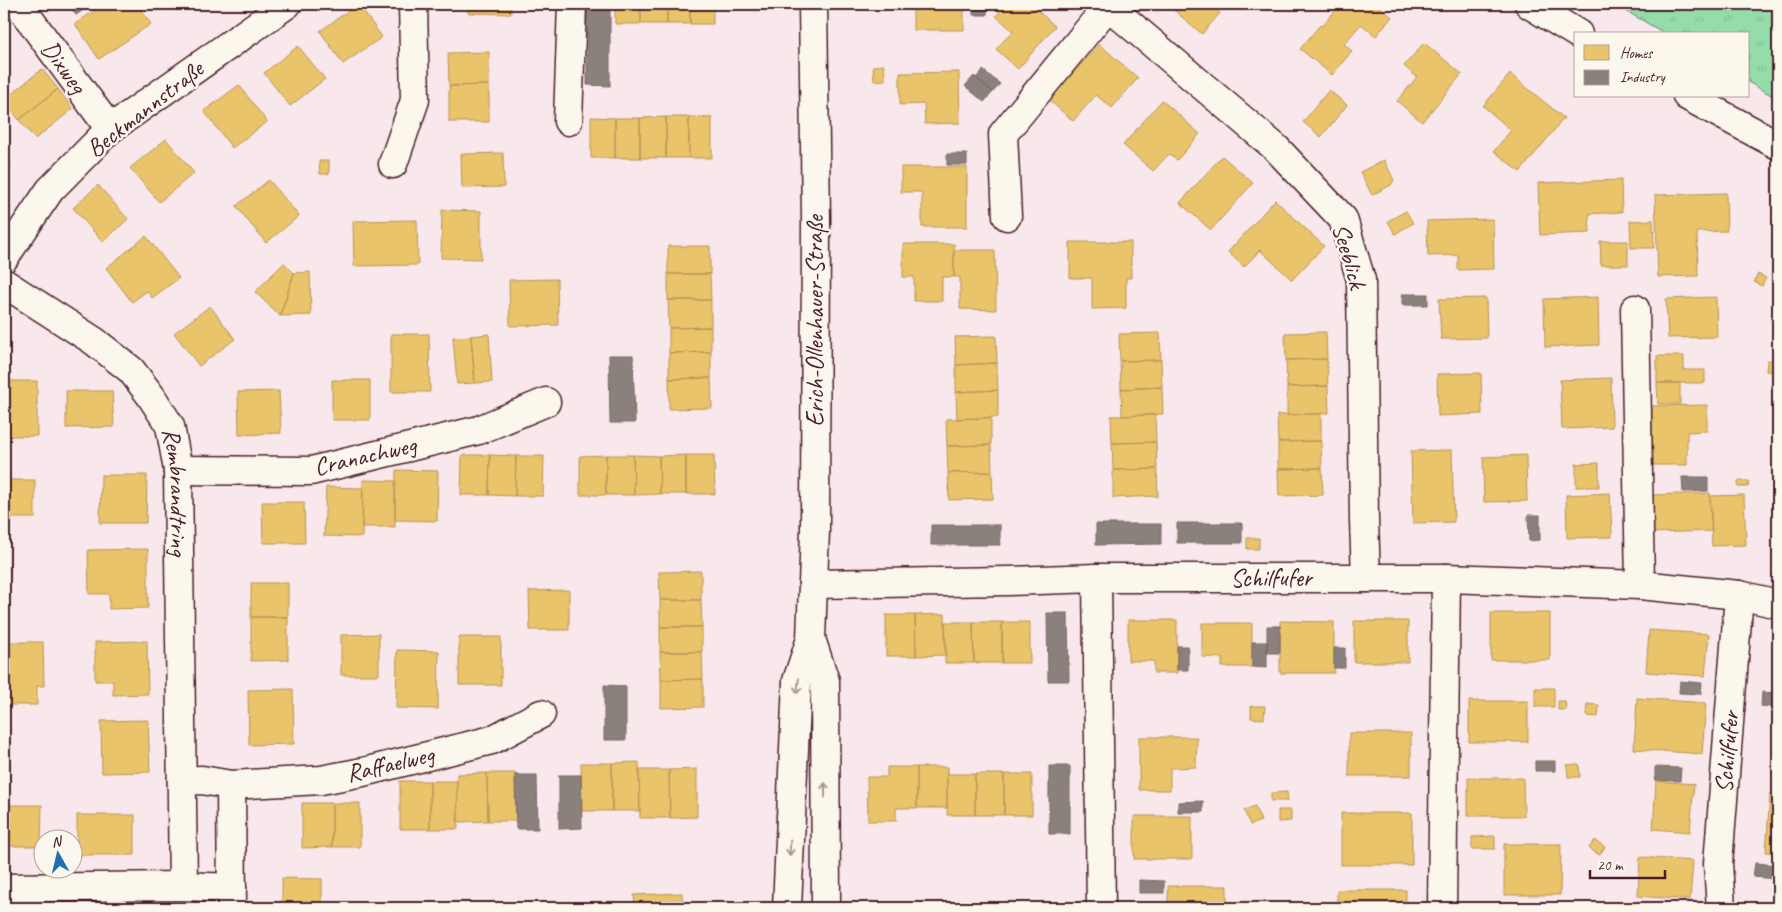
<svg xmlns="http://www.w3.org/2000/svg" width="1782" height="912" viewBox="0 0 1782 912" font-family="Caveat,sans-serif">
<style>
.park{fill:url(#park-tufts);stroke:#707e6b}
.homes{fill:#e9c46a;stroke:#b99257}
.industry{fill:#8a817c;stroke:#776464}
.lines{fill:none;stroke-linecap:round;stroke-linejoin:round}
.minor-casing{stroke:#4a1f2b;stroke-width:31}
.minor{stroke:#fbf7ec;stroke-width:28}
.oneway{stroke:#ab9695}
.labels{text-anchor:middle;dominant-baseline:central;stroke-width:5;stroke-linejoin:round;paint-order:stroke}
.street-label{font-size:25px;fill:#4a1f2b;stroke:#fbf7ec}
</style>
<defs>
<pattern id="park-tufts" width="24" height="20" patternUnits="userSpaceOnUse" patternTransform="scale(1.25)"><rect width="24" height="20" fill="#95dcab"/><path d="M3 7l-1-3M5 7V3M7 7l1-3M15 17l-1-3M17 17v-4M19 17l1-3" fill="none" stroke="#82bc93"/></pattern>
</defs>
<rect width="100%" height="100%" fill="#f8e8ec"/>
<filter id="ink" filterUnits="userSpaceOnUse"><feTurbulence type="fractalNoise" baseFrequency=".02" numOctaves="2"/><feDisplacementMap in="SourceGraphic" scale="10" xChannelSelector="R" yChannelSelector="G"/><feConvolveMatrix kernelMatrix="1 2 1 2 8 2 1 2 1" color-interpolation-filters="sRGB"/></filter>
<g filter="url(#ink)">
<path class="park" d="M1614 4H1778V99L1748 82V34H1666Z"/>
<path class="homes" d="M104 4H137L151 24 99 59 75 24Z
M358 4 382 37 343 64 320 31Z
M468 4H511V14L468 13Z
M615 4H641V24H615Z
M641 4H667V24H641Z
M667 4H690V24H667Z
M690 4H713V24H690Z
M913 4H964V30H913Z
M1007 4H1030L1055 26 1018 69 996 49 1013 31 996 16Z
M1170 4H1209L1220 13 1202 34 1169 6Z
M1336 4H1376L1392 17 1376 36 1361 24 1344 44 1352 51 1332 75 1300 49 1320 25 1322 26 1339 6Z
M1424 43 1462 74 1422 122 1397 101 1417 77 1404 66Z
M1099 44 1138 78 1112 108 1096 95 1073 121 1049 100Z
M298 46 325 79 290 106 264 73Z
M489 52V85L449 86 448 53Z
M884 65 885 80 874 81 873 66Z
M42 69 58 89 19 120 4 100Z
M959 72 960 123 925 124 924 104 900 105V73Z
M1510 74 1564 118 1520 172 1494 151 1511 130 1483 106Z
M239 85 267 122 232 148 204 111Z
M489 85V122H449V86Z
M58 89 73 109 35 139 19 120Z
M1329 90 1347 105 1321 137 1303 122Z
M1162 100 1200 134 1177 160 1169 154 1153 171 1123 145Z
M591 117 615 118V158H591Z
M666 117H689V158H666Z
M666 117V158H640V118Z
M689 117 712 118V158H689Z
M615 118H640V158H615Z
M166 139 194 173 159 202 130 168Z
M503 153 504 187 462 188 461 154Z
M1222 156 1253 183 1211 230 1180 203Z
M1384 160 1394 180 1391 185 1372 195 1360 172Z
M319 161H329V174H320Z
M901 167H967V227H922V192H901Z
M269 180 299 216 266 243 236 206Z
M1621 180 1622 212 1589 214 1590 233 1540 235 1538 183Z
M98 185 128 219 103 242 73 208Z
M1726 193 1727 231 1697 232 1698 276 1658 277 1655 195Z
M1275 200 1324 246 1292 280 1260 250 1244 267 1228 252Z
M442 210 481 211V259L441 258Z
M1406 211 1413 223 1395 234 1388 221Z
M1493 219 1494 269 1458 270V255L1428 256 1427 221Z
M417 220 418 265 354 266 353 221Z
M1653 220 1654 248H1631L1630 221Z
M146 236 179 278 152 298 147 291 132 302 106 268Z
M1600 241H1628V265H1601Z
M1070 242H1131V278H1126V308L1092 309V278H1070Z
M903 244H954V277H942V301H914V277H903Z
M668 246H710V274H668Z
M954 250H995L996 310 960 309V277H954Z
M284 263 294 273 280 316 255 292Z
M310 272 311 315 280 316 294 273Z
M668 274H710L711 300H668Z
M1758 274 1766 278 1762 286 1754 282Z
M557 279 558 325 510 326 509 280Z
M1598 297 1599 345 1545 347 1544 299Z
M1716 297 1717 337 1668 338 1666 299Z
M1486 298 1487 338 1441 339 1439 299Z
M668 300H711V327L669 328Z
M210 306 235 339 199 366 174 333Z
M711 327V352L669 353V328Z
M1326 332 1327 359 1286 360 1285 333Z
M1160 333 1161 360 1120 361 1119 334Z
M391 334H429L430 392H391Z
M489 334 492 382 475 383 471 336Z
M471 336 475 383 457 384 453 337Z
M996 336 997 363 956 365 955 337Z
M711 352V378L669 379V353Z
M1657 356H1684V370H1705V383H1657Z
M1327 359 1328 386 1287 387 1286 360Z
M1161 360 1162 387 1121 389 1120 361Z
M1767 360 1777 361 1775 372 1766 371Z
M997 363 998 390 956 392V365Z
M1481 373 1482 414 1438 416 1437 374Z
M711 378 712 408 669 409V379Z
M1611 378 1612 427 1562 429 1560 380Z
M332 380H370V420H332Z
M4 381H37V436H4Z
M1657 383H1680V404H1658Z
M1328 386 1329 413 1287 415V387Z
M1162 387 1163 414 1122 416 1121 389Z
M998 390V417L957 419 956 392Z
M66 391H112L114 427 66 428Z
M279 391 281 433 239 435 238 392Z
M1707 405V431L1687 432V465H1653L1652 406Z
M1321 414V441L1278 442 1277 415Z
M1155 415 1156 442 1112 443 1111 416Z
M991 418V445L947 446 946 419Z
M1321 441 1322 468 1278 469V442Z
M1156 442 1157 469 1113 470 1112 443Z
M991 445 992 472 948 473 947 446Z
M1452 450 1454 522 1413 523 1411 451Z
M462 455H490L489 495H461Z
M490 455 516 456 515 496 489 495Z
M606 455V495H580V456Z
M606 455H633L634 495H606Z
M633 455 659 456 660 494 634 495Z
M686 455V494H660L659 456Z
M686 455H714L715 494H686Z
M1526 455 1527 501 1484 502 1483 457Z
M516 456H544L543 496H515Z
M1599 463V487H1576V464Z
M1322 468 1323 495 1279 496 1278 469Z
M1157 469 1158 496 1113 498V470Z
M396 470 438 471 437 521 395 520Z
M992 472 993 499 949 500 948 473Z
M101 475H147L146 523H100Z
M4 480H35V518H4Z
M363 480 395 481V527H362Z
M1738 481H1749L1748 487H1738Z
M326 487 363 488 362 537 324 536Z
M1610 493 1612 537 1567 538 1566 495Z
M1710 493 1712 531 1652 533 1651 495Z
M1744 495 1746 545 1712 546 1710 496Z
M262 502H304L305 543H263Z
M1247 538H1259V549H1247Z
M148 549V608L109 609V594H89L88 550Z
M701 571V600H660L659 572Z
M251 583H288V617H251Z
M569 590V630H530L529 591Z
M660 600H701L702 627H660Z
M1491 613H1550V660H1491Z
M945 614 946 655 916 656 915 615Z
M886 615H915L916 656H886Z
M251 617H288V660L251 661Z
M1128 620H1177V673H1154V661H1128Z
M1280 621 1334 622V673H1280Z
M1354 621H1408V662H1354Z
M945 622H973L974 663H945Z
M973 622H1002V663H974Z
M1002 622H1030V663H1002Z
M1202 623H1252V667H1222V658L1202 657Z
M660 627H702V652H660Z
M1649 630 1709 634 1705 676 1646 672Z
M379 634V675H341V635Z
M459 637H501V685H459Z
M147 641 148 694 113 695V681H95V642Z
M4 642H43L44 686H37V705H4Z
M397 650 439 651 438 709 396 708Z
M660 652H702L703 679 661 680Z
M1778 652V686H1776Z
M703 679V707L661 708V680Z
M1535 688H1554V707H1535Z
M293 689 294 744 249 745 248 690Z
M1637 698 1706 703 1702 754 1634 749Z
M1469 701H1528V742H1469Z
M1558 701H1565L1566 710H1558Z
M1587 704 1599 705 1598 717 1586 716Z
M1251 706H1265L1264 719 1251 718Z
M148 720 150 772 102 773 101 721Z
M1349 733H1411V776H1349Z
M1139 737H1197L1196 767 1170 768V790H1139Z
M639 762 640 811H612V763Z
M581 763H612V811H582Z
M1579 764 1580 777H1568L1567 765Z
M887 767H917V808H896V821H868L867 777H887Z
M917 767H947V808H917Z
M697 769V817L670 818 669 770Z
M639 770H669L670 818H640Z
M487 773H515L516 821H488Z
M487 773 488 821 458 822 457 774Z
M947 774H975V815H947Z
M975 774H1004V815H975Z
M1004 774H1032V815H1004Z
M1468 778H1523L1524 816H1468Z
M400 781H430V829H400Z
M430 781H457L458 829H430Z
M1656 781 1694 784 1690 832 1653 829Z
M1287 792 1288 801H1271V793Z
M1770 794H1778V853L1766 852Z
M302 803H332V847L302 848Z
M332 803H360V847H332Z
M4 805H42L41 846H4Z
M1255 806 1261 821 1250 825 1244 810Z
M1278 810H1291V821L1278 822Z
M1341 813H1412V865H1341Z
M77 815H135V855H77Z
M1134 816H1192V859H1134Z
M1495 836V849H1472V837Z
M1595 840 1605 847 1599 855 1589 848Z
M1504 844H1561L1560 895H1504Z
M1640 857 1693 861 1690 900 1638 896Z
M282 878 322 879V908H282Z
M1168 886H1227V908H1168Z
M1337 890H1406V908H1337Z
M682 893 683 908H635L634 895Z"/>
<path class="industry" d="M69 4H92L76 15Z
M587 4H610V86L587 85Z
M973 4H987V15H973Z
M983 70 1000 84 993 92 976 78Z
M974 76 993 92 984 102 965 86Z
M947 154H967V165H947Z
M4 156 11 166 4 172Z
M1402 294H1428V305H1402Z
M609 355H633L635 423H610Z
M1682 477H1708V491L1683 492Z
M1528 515H1540V540L1529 541Z
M1177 523H1242V543H1177Z
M1096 524H1161V544L1096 545Z
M931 525H1000V545H931Z
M1047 613H1068L1069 681H1048Z
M1267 626H1280V653H1267Z
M1252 642H1267V668L1252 667Z
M1177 646H1188V670H1177Z
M1334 648H1345V668H1334Z
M1680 681 1702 683 1701 694 1679 693Z
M604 685 626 686V740H604Z
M1762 692 1778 693V708L1761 706Z
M1535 761H1555V771H1535Z
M1049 766H1070V834H1049Z
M1655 767 1681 768 1680 781 1655 780Z
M515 775H537L538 829H516Z
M559 775H581L582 828 559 829Z
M1203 801V812H1178V802Z
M1755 863 1778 865V879L1753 877Z
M1139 880 1164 881V893H1139Z"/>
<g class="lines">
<g class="minor-casing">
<g id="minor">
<path d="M22 4V9L110 129"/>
<path d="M1106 4 1276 148 1343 219 1361 280 1364 520 1366 578"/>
<path d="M1529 4 1578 34"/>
<path d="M1687 96 1778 145"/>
<path d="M568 121 572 4"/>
<path d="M393 164 415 100 413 4"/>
<path d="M1007 216 1003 134 1108 6"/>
<path d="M4 258 50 190 110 129 287 4"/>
<path id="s1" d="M4 283 94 341 131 370 151 396 170 426 178 470 183 886"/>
<path d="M1635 309 1640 585"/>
<path d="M178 470 311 471 479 430 546 402"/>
<path d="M1097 578 1101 908"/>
<path d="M813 584 1008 581 1097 578H1446L1640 585 1739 595 1778 604"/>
<path d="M811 639 825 681 826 908"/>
<path d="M182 781 202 780 231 785 321 780 363 772 492 740 541 714"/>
<path d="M231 785 232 908"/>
<path d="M4 888 183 886 232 888"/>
<path d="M787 908 797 681 811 639 815 530 816 218 813 4"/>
<path d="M1442 908 1446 578"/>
<path d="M1721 908 1718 864 1739 595"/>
</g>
</g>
<use href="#minor" class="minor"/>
</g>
<defs><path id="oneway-shaft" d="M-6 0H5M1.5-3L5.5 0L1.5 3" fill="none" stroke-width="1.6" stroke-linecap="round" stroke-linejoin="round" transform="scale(1.25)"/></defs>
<g class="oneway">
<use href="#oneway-shaft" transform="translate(798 686) rotate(96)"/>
<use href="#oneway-shaft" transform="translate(825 790) rotate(-90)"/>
<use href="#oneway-shaft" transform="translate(790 848) rotate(92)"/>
</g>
</g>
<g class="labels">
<g class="street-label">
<text transform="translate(64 67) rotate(54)">Dixweg</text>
<text transform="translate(145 109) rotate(-38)">Beckmannstraße</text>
<text transform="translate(1349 256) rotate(74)">Seeblick</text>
<text transform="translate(815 321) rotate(-90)">Erich-Ollenhauer-Straße</text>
<text transform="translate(365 456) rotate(-13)">Cranachweg</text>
<text stroke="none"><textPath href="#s1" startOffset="289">Rembrandtring</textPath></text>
<text x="1271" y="578">Schilfufer</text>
<text transform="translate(1727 752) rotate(-85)">Schilfufer</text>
<text transform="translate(390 764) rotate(-13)">Raffaelweg</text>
</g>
</g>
<rect width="1782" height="912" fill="none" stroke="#fbf7ec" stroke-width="20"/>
<rect x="10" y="10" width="1762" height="892" fill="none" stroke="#4a1f2b" stroke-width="2" filter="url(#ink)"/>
<rect x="1574" y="32" width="175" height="65" fill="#fbf7ec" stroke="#b4a19f"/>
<rect x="1584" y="45" width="25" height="15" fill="#e9c46a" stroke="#b4a19f"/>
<text x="1620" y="58" font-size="15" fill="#4a1f2b">Homes</text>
<rect x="1584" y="70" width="25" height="15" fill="#8a817c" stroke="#b4a19f"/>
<text x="1620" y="82" font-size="15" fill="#4a1f2b">Industry</text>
<g transform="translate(58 854) rotate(352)"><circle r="24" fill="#fbf7ec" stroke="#b4a19f"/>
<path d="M0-4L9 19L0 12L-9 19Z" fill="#1f6fb2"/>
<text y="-8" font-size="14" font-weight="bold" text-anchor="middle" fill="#4a1f2b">N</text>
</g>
<path d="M1590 870v8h75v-8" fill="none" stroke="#4a1f2b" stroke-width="2.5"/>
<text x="1597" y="870" font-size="15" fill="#4a1f2b" stroke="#fbf7ec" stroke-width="4" paint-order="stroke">20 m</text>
</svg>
